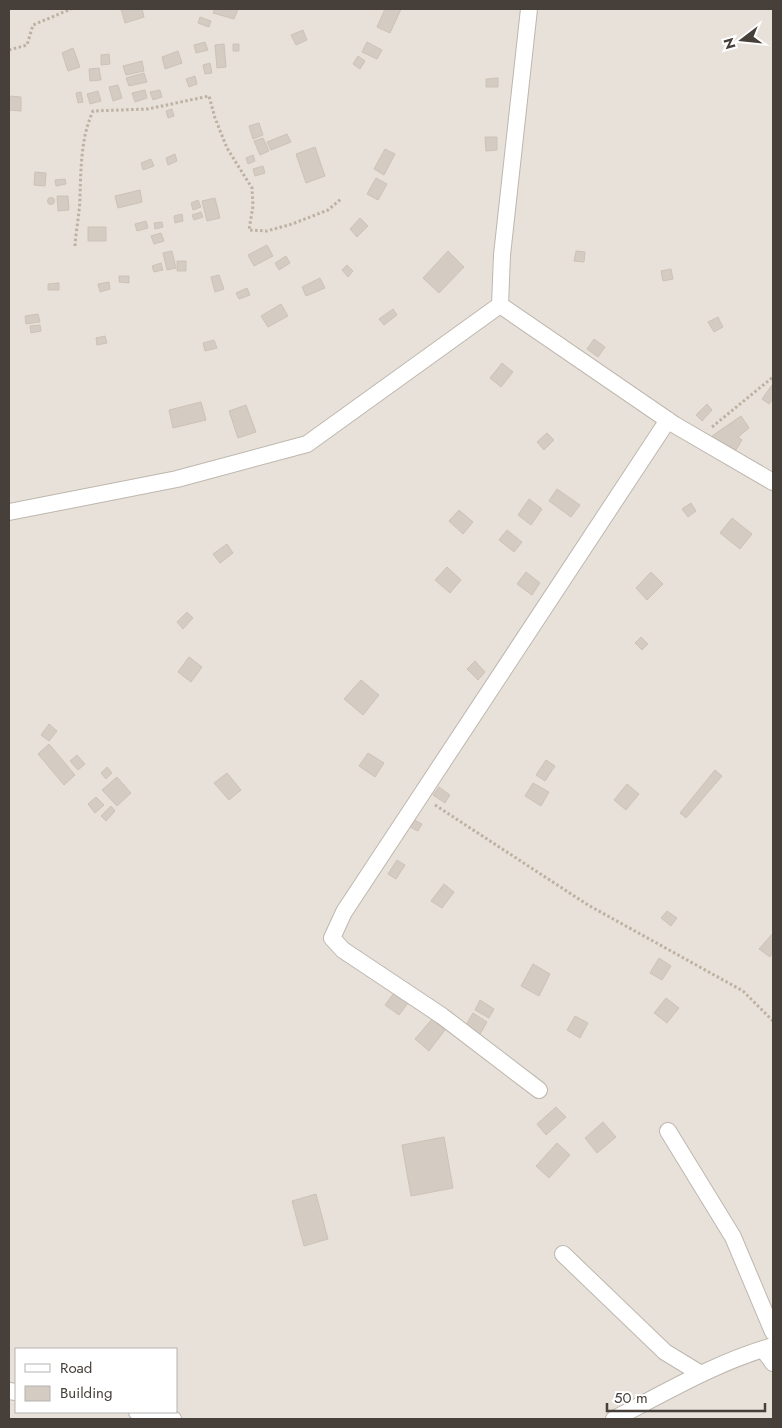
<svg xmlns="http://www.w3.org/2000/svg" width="782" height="1428" viewBox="0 0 782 1428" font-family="Jost,sans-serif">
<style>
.residential{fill:#e7e1da;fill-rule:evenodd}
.building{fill:#d4cbc2;stroke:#cec2b6}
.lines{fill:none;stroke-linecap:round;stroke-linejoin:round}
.street-casing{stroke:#beb7ae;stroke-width:18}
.path{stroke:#beb1a1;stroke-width:3;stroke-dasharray:2.5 2.5;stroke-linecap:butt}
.street{stroke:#fff;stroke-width:16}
</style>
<rect width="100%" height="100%" fill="#f3f0eb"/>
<path class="residential" d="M9 9H773V1419H9ZM16 1349H176V1412H16Z"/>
<path class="building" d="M121 9H142L144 17 125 23Z
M215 9H238L234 19 213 13Z
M385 9H401L390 33 377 27Z
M200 17 211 21 209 27 198 23Z
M303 30 307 40 296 45 291 35Z
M205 42 208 50 196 53 194 45Z
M367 42 382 50 377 59 362 52Z
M224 44 226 67 217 68 215 45Z
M233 44H239V51H233Z
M73 48 80 67 68 71 62 53Z
M178 51 182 63 165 69 162 57Z
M109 54 110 64 101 65V55Z
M358 56 365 61 360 69 353 64Z
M142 61 144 71 126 75 123 66Z
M210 63 212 73 205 74 203 65Z
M99 68 101 80 90 81 89 69Z
M144 73 147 82 129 86 126 78Z
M195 76 197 84 189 87 186 79Z
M498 78V87H486V79Z
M118 85 122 98 113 101 109 87Z
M145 90 147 98 135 102 132 93Z
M160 90 162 97 153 100 150 92Z
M98 91 101 101 90 104 87 94Z
M81 92 83 102 78 103 76 93Z
M9 96 21 97V111L9 110Z
M172 109 174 116 168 118 166 111Z
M259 123 263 135 253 139 249 126Z
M287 134 291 142 271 150 267 142Z
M485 137H497V150L486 151Z
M263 138 269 151 260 155 254 141Z
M315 147 325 176 306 183 296 154Z
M385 149 395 154 384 175 374 169Z
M175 154 177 161 168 165 166 158Z
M253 155 255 161 248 164 246 158Z
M151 159 154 166 143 170 141 163Z
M263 166 265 173 255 176 253 169Z
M35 172 46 173 45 186 34 185Z
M376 178 387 184 378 200 367 194Z
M65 179 66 184 56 186 55 180Z
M140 190 142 202 118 208 115 196Z
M57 196H68L69 210 58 211Z
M47.5 201a3.5 3.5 0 1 1 7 0a3.5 3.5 0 1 1-7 0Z
M215 198 220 218 207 221 202 201Z
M198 200 201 207 193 210 191 203Z
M201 212 203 217 194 220 192 215Z
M182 214 183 221 175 223 174 216Z
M360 218 368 226 357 237 350 229Z
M146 221 148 228 137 231 135 224Z
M162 222 163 227 155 229 154 223Z
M88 227H106V241H88Z
M161 233 164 241 154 244 151 236Z
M267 245 273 256 254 266 248 255Z
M172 251 176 268 167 270 163 253Z
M448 251 464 267 439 293 423 278Z
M576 251 585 252 584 262 574 261Z
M286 256 290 263 279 270 275 263Z
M177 261H186V271H177Z
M161 263 163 270 154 272 152 266Z
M347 265 353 271 348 277 342 270Z
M671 269 673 279 663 281 661 271Z
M219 275 224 289 215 292 211 277Z
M119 276H129V283L119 282Z
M320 278 325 288 306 296 302 287Z
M109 282 110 289 100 292 98 284Z
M59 283V290H48V284Z
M247 288 250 295 239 299 236 293Z
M281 304 288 316 268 327 261 316Z
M393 309 397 315 384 325 379 319Z
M38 314 40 322 26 324 25 316Z
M718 317 723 327 714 332 708 322Z
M40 325 41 331 31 333 30 326Z
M105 336 107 343 97 345 96 338Z
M594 339 605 347 598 357 587 349Z
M214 340 217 348 205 351 203 343Z
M502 363 513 372 501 387 490 378Z
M772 385 773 399 769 404 762 399Z
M201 402 206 420 173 428 169 410Z
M707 404 712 410 702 421 696 415Z
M246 405 256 432 238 438 229 411Z
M741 416 749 428 738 437 742 440 736 450 712 436Z
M547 433 554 440 544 450 537 442Z
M557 489 580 505 571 517 549 501Z
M529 499 542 509 531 525 518 515Z
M691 503 696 511 688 517 682 509Z
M459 510 473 522 463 534 449 521Z
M732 518 752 534 740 549 720 533Z
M507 530 522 542 514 552 499 540Z
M227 544 233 553 220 563 213 554Z
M447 567 461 580 450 593 435 580Z
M526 572 540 583 532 595 517 584Z
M651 572 663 584 647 600 636 588Z
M187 612 193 618 183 629 177 622Z
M641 637 648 644 642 650 635 643Z
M189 657 202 667 191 682 178 672Z
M475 661 485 672 478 680 467 669Z
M361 680 379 695 363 715 344 699Z
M49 724 57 731 49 741 41 735Z
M49 744 75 775 64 785 38 754Z
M368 753 384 763 375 777 359 766Z
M77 755 85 764 78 770 70 761Z
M546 760 555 766 545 781 536 775Z
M107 767 112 773 106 779 101 773Z
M715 770 722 776 686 818 680 813Z
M227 773 241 790 229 800 214 783Z
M117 777 131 793 117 806 102 790Z
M533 783 549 792 541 806 525 796Z
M627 784 639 794 626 810 614 800Z
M439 787 450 795 445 803 433 795Z
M96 797 104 805 95 813 88 804Z
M111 806 115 811 106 821 101 816Z
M414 820 422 824 418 831 410 827Z
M397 860 405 865 396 879 388 874Z
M444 884 454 892 442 908 431 901Z
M667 911 677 918 671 926 661 918Z
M773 933V952L770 957 759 949Z
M659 958 671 966 662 980 650 973Z
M533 964 550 974 539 996 521 986Z
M394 993 408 1003 399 1015 385 1005Z
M666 998 679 1008 667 1023 654 1013Z
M480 1000 494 1009 489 1018 475 1010Z
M473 1013 487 1022 480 1034 466 1025Z
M575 1016 588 1023 580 1038 567 1030Z
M432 1019 445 1030 429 1051 415 1039Z
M556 1107 566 1117 546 1135 537 1124Z
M603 1122 616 1137 597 1153 585 1138Z
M444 1137 453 1188 411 1196 402 1145Z
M557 1143 570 1155 549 1178 536 1166Z
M316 1194 328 1239 304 1246 292 1201Z"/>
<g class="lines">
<g class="street-casing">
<path id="street" d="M500 305 502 255 529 9
M9 512 177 479 307 444 500 305 675 425 773 482
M539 1090 442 1016 343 950 332 938 344 912 668 420
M668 1131 733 1237 773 1332
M563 1254 665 1352 701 1374
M763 1349 773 1363
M9 1391 16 1392
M137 1412 173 1419
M614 1419C666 1392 717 1362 773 1346"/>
</g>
<path class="path" d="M9 50 27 45 33 25 71 9
M75 246C76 229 80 212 80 195 81 167 81 137 93 111L148 109 209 96 215 118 227 148 252 188 253 206 249 230 267 231 292 224 328 210 341 199
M712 427 773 377
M435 805 588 905 743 991 773 1021"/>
<use href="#street" class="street"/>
</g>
<rect width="782" height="1428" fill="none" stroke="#47403a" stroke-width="20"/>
<rect x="15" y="1348" width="162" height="65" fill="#ffffff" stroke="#b5b3b0"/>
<rect x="25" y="1364" width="25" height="8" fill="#ffffff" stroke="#b5b3b0"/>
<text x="60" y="1373" font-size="15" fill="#47403a">Road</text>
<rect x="25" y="1386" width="25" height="15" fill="#d4cbc2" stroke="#b5b3b0"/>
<text x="60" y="1398" font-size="15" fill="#47403a">Building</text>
<g transform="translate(742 40) rotate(254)" stroke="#ffffff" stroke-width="4" paint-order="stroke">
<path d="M0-4L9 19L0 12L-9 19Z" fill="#47403a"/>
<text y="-8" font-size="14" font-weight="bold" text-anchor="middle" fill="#47403a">N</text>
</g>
<path d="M607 1403v8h158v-8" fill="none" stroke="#47403a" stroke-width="2.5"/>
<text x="614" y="1403" font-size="15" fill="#47403a" stroke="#ffffff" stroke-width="4" paint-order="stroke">50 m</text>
</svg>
